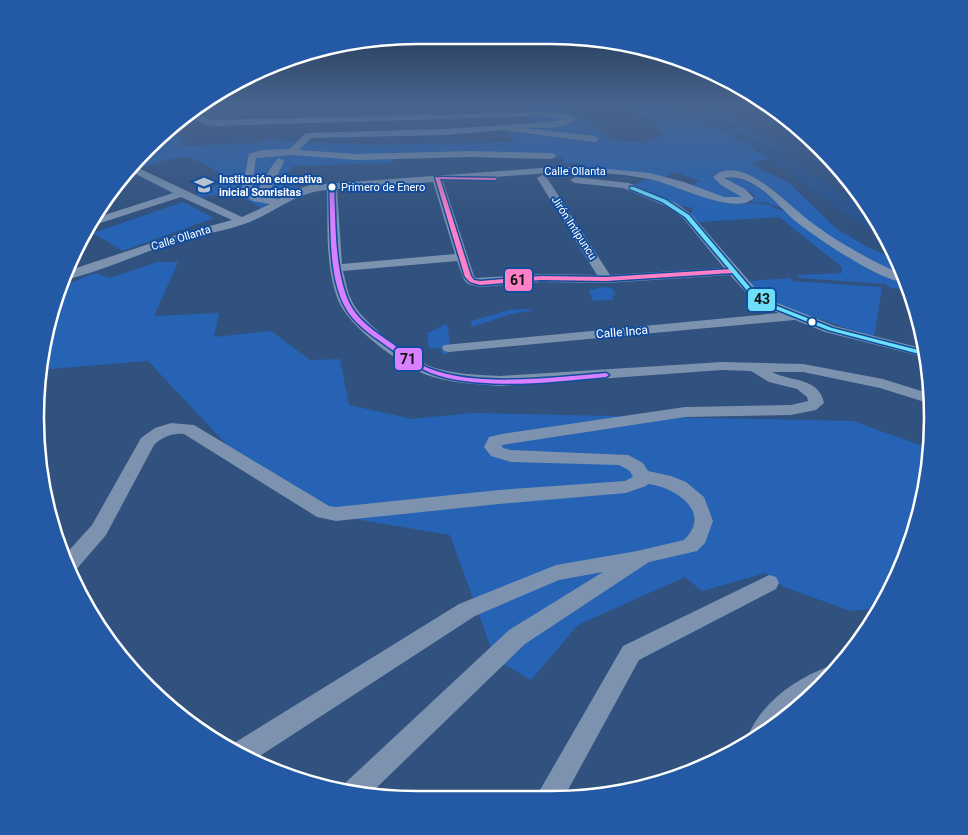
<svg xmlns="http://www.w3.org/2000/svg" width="968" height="835" viewBox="0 0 968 835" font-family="Roboto,sans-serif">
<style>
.green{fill:#2663b4}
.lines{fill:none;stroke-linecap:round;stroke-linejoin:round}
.river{fill:#2a548e;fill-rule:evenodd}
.minor{fill:#7c92af;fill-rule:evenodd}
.bus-1-casing{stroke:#114c9d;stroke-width:3}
.bus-2-casing{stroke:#114c9d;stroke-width:3}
.bus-3-casing{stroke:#114c9d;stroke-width:3}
.bus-1{fill:#ff80c5;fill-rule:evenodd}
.bus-2{fill:#d880ff;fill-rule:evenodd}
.bus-3{fill:#6ddff8;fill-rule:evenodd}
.bus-dot{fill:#fff;stroke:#114c9d;stroke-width:2}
.labels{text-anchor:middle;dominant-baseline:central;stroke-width:4;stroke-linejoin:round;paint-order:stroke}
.far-street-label{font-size:11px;fill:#fff;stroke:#114c9d}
.far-poi-label{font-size:11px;font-weight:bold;fill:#fff;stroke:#114c9d;text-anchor:start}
.bus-label{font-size:11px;fill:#fff;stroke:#114c9d;text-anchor:start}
.street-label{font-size:12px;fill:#fff;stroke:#114c9d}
.rim{fill:none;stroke:#fff;stroke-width:2.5}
.line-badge{stroke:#114c9d;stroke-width:2}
.pale-badge-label{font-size:14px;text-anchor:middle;font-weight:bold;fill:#111}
</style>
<rect width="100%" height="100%" fill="#31517e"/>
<path class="green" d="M523 105H561L613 140 644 143 663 135 649 117 621 105H667L728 132 772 158 751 162 755 166 789 183 837 229 867 247 897 260 904 275C875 264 833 240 808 221 792 208 777 189 758 180 747 175 723 169 714 177 721 187 733 188 742 196L740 198H725L689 186 700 181 675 172 663 178 583 170 579 163H564V158L552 156 476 151 397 153 392 163 295 166 272 184 300 187 261 208 235 193 190 198 227 180C219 171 196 157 183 157 175 156 150 166 141 168L134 165 166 130 174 124H187L174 136 187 138 180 144 185 146 258 143 271 139 292 142 378 145 511 142 513 141 502 125 533 124Z
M690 105H709L787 154Z
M729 178C753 178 766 194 783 209L766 202 750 203 754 200 755 195 729 182 727 179Z
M647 179C673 183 696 196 722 202 736 206 750 202 764 204 772 205 777 211 786 211L897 280 908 283 911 290 890 288 886 284 800 278 797 275 842 273V267L779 217 699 222 691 216 693 208 673 204 664 198 635 185Z
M183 202 214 218 123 251 93 233Z
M157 262H178L154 316 219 313 214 337 271 331 310 360 340 359 349 405 412 419 472 413 853 421 931 449 920 516 894 586 880 608 850 611 782 586 766 573 702 591 685 577 578 625 531 680 495 659 450 535 343 517 228 446 148 361 38 370 60 287 95 273 110 278Z
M790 278 792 281 882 287 874 337 798 312 759 294 749 281Z
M604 287 612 288 616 295H612L614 299 593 301 589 290Z
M526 309 534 310 511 314 472 327 471 321 509 310Z
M447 324 451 348H448L449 354H442L441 348 429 349 427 333Z"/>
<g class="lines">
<path class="river" d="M674 105H693L767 143 874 215 886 235 876 233 847 216 780 166 745 143 676 108Z"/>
<path class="minor" d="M754 105C773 105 790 121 804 133H798Z
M540 112 568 114 576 119C563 131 539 127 523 128L595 136 599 139 595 142 503 130 445 135 311 138 299 150 357 154 470 151 552 153 557 156 552 159 470 157 357 160 292 155 256 158 251 193 255 194C262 186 273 161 279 158L284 161 273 185 264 197 279 199 294 190 310 185 555 167H587L650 173 684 182 724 197H742L721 185 713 177C739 153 783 199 801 214 810 222 820 228 829 235 853 250 877 264 904 275L908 283C882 283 815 237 794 220 775 203 754 173 724 178L745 189 754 198C735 217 673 183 649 179 581 165 511 177 443 181L474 276 476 278 541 274 597 275 537 178 542 175 547 178 610 275 724 268 683 218 668 207 623 188 575 183 570 180 575 177 629 183 676 203 691 214 757 290 775 302 835 326 925 349 928 358 825 332 795 320 449 352 444 351 442 348 444 345 779 313C757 305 745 292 730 275L606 283 541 282 480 287 468 284 464 280 457 261 343 271C346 281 347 292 352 301 361 322 413 361 435 368 456 374 478 375 500 376L722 362 803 364 883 379 931 394V404L880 388 803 372H772C791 382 819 377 824 403L816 410 791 415 685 417 502 445 503 448 511 450 628 455 643 463 648 471 671 476 686 482 704 497 713 521 705 543 697 551 649 562 525 644 369 795 340 792 343 785 509 630 603 572 559 580 475 616 252 761 230 749 231 745 459 604 556 565 637 551 684 540C713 512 675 487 648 484L646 486 626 493 499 504 336 521 317 517 184 434C171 433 163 437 154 445L106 535 75 571 71 572 63 557 92 525 141 438 155 428 171 423 194 425 329 506 336 507 499 490 625 481 633 477 630 471 619 465 511 462 491 456 484 447 489 437 502 434 685 407 791 405 808 401 807 397 797 389 769 382 751 371 722 370 500 386C475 384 448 383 424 374 399 364 348 326 338 300 325 266 328 226 327 190 296 192 276 212 247 223 226 231 203 234 181 240 141 253 102 271 62 281L64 272 173 236 232 220 181 197 88 227 92 219 173 193 130 171 134 166 242 217 270 204 253 201 241 194 249 154 262 150 289 149 306 133 445 129 551 122 566 119 540 116 212 126 185 117 190 113 213 120ZM433 182 455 254 342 264 337 189Z
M769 575 776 577 779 583 776 589 639 660 563 799H536L540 790 623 646Z
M830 666 837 668 803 705 750 743 748 736C762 702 796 678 830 666Z"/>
<g class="bus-1-casing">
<path id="bus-1" d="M435 177 495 178 497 179 495 180 440 179 471 276 474 280 480 281 541 276 606 277 732 269 735 271 732 273 606 281 541 280 480 285 470 282 465 277Z"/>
</g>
<g class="bus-2-casing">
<path id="bus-2" d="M330 186 334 187C336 224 334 265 348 300 356 319 374 331 390 342 403 351 414 362 428 368 476 388 555 377 606 373L609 375 606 377C554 382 499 389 447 378 425 373 409 362 391 349 376 338 359 328 348 312 330 284 331 244 330 212 330 204 329 194 330 186Z"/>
</g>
<g class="bus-3-casing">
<path id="bus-3" d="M630 187H634L666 200 689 215 754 292 772 304 832 328 926 352 927 356 828 330 768 306 750 294 685 217 662 202 630 189Z"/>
</g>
<use href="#bus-1" class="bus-1"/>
<use href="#bus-2" class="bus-2"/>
<use href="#bus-3" class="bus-3"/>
</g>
<linearGradient id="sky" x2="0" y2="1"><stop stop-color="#1b2d45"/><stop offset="0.47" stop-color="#48658f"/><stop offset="1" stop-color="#48658f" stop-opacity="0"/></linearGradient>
<rect width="968" height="222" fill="url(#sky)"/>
<defs>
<g id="school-bare" transform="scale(1.5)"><path d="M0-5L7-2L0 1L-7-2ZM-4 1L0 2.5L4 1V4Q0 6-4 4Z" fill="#b7c2d2" stroke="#114c9d" stroke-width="2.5" paint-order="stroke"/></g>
</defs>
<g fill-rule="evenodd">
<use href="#school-bare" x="204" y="185"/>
</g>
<g class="bus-dot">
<circle cx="332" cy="187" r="4.5"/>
<circle cx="812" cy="322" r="4.5"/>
</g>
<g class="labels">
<g class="far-street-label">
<text x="575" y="171">Calle Ollanta</text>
<text transform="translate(574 228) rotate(57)">Jirón Intipuncu</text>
<text transform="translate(181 238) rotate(-17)">Calle Ollanta</text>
</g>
<g class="far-poi-label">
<text x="219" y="179">Institución educativa<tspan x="219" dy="13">inicial Sonrisitas</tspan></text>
</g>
<g class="bus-label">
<text x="341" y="187">Primero de Enero</text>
</g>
<g class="street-label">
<text transform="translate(622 332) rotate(-5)">Calle Inca</text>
</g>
</g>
<path d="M0 0H968V835H0ZM417 44H551A373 373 0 0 1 924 417V418A373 373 0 0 1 551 791H417A373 373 0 0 1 44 418V417A373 373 0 0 1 417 44Z" fill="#245aa5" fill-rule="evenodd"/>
<path class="rim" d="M417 44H551A373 373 0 0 1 924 417V418A373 373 0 0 1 551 791H417A373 373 0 0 1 44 418V417A373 373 0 0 1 417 44Z"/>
<g class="line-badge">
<rect x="504" y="268" width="29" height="24" rx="5" fill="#ff80c5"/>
<rect x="747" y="288" width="29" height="24" rx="5" fill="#6ddff8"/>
<rect x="394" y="347" width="29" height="24" rx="5" fill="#d880ff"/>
</g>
<g class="pale-badge-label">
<text x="518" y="285">61</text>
<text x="762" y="304">43</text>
<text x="408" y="364">71</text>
</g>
</svg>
